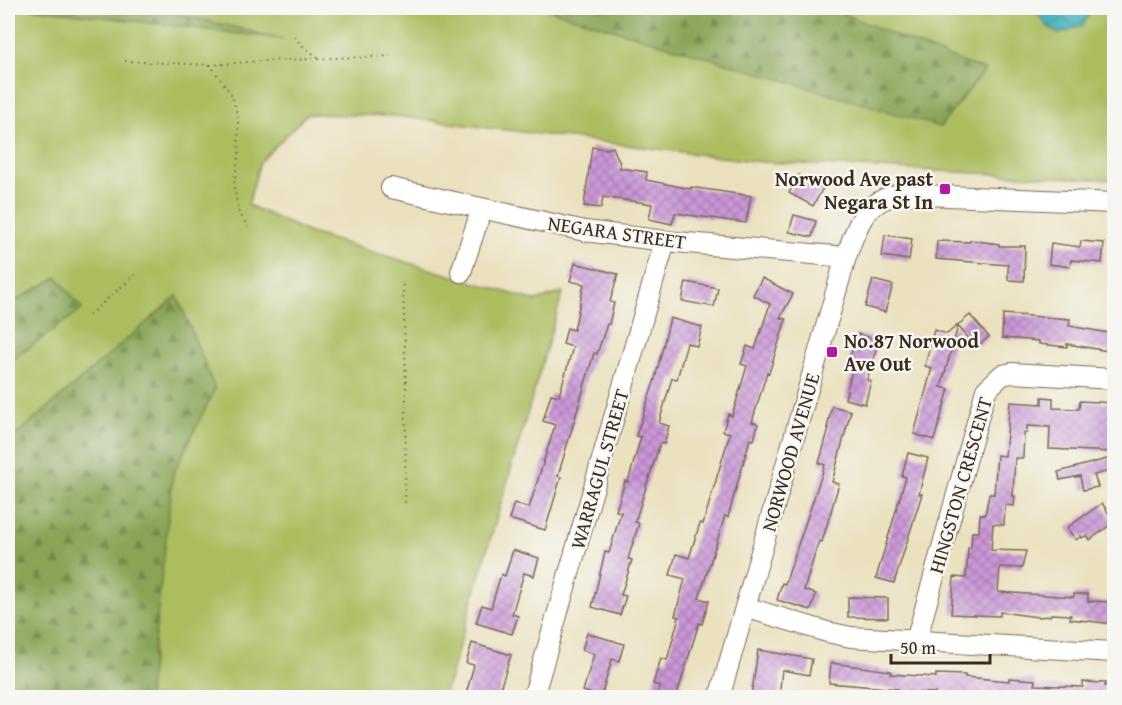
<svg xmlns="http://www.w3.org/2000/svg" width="1122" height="705" viewBox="0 0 1122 705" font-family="'Gentium Book Plus',serif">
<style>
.green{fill:#acbd60;stroke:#74743f;stroke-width:1.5}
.forest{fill:url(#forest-firs);stroke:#62673a;stroke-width:1.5}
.water{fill:url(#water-waves);stroke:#3e6e6d;stroke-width:1.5}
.building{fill:url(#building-cross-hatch)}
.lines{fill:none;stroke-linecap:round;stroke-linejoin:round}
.minor-casing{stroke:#796a56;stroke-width:22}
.path{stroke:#796a56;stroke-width:2;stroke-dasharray:1.5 4.5;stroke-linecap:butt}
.minor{stroke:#fff;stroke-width:20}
.poi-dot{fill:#b5179e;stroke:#f6f6f2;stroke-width:2}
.labels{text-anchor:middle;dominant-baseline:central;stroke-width:5;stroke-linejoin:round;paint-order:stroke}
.poi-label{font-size:20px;font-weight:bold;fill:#3b2a1e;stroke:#f6f6f2;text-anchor:end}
.street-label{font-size:20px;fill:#3b2a1e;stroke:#f6f6f2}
</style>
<defs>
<pattern id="forest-firs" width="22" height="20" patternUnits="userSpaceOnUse" patternTransform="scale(1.5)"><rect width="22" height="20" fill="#89a456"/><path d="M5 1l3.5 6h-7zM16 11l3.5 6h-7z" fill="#718647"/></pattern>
<pattern id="water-waves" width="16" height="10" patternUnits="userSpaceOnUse" patternTransform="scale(1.5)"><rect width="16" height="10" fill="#42b1bc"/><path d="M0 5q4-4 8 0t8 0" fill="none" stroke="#389098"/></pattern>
<pattern id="building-cross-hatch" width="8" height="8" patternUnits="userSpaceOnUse" patternTransform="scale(1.5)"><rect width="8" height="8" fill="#cb97d8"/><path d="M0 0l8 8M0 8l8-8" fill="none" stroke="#a67baf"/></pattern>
</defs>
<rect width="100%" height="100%" fill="#f6f6f2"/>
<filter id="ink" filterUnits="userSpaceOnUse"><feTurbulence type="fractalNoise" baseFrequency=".0167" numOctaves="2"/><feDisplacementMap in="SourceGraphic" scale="12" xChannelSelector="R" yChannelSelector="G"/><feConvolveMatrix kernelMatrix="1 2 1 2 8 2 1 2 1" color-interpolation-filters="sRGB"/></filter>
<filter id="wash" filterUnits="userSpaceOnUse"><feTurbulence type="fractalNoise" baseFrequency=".008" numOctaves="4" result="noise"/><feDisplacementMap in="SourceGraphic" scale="24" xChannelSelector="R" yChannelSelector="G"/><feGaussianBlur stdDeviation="1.35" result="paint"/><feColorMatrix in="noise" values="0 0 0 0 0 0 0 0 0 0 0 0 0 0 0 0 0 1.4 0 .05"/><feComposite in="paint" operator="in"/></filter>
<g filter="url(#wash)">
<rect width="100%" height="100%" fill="#ebe1bf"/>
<path class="green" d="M8 8H1114V180L760 162 395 116 307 114 260 162 248 205 310 233 536 301 563 292 444 697H8Z"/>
<path class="forest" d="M29 8H168L179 14 283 39Z
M542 8H830L930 50 985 70 940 127Z
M57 277 82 309 8 363V305Z
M177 296 215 389 173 474 148 697H8V442Z"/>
<path class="water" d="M1034 8H1093L1082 26 1059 34 1048 27Z"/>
<g id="blocks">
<path class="building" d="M592 147 607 149 613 147 620 164V168L647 172 646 180 691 189V187L751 196 746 223 675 213 672 224 649 219 652 204 603 197 601 208 584 206Z
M799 175 823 188 813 206 789 193Z
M794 215 816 221 812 237 789 232Z
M885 235 912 239 909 260 882 256Z
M970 240 999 244V246H1025L1024 281 1008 280V265L936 259 937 241 970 242Z
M1081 241 1104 243 1102 263 1071 260 1070 267 1049 264 1051 243 1080 247Z
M575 263 618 274 610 302 614 303 609 324H607L597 354 594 353 558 476 561 477 545 530 509 519 514 503 529 508 555 425 543 421 551 394 559 396 573 347 563 344 567 328 574 330 584 284 570 281Z
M762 278 793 294 780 318 786 319 769 373 767 372 752 422 758 424 754 440 750 439 728 517 725 516 699 598 709 601 702 624 699 623 676 698H657L660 686 653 684 661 658 667 660 679 617 675 616 685 579 670 575 676 554 689 558 700 523 703 524 730 433 723 431 728 414 732 416 747 366 741 364 747 346 755 349 770 304 753 295Z
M873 280 893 285 885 312 865 307Z
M686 282 718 288 714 307 682 301Z
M1003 314 1070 319 1069 326 1114 334V352L1067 344V347L1039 344V341L1002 338Z
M970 315 989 337 976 347 958 326 941 387 949 389 934 440 914 434 932 368 925 366 934 330 947 334Z
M670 318 702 327 697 346 687 343 677 379 672 378 659 423 669 426 664 444 660 443 635 522 639 523 628 559 632 560 621 595 626 596 620 615 592 607 605 552 609 553 621 512 616 511 625 481 628 482 641 437 636 436 655 379Z
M857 334 879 340 867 380 871 381 865 404 845 399 854 361 849 360Z
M1042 397 1053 398V408L1079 409 1080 401 1114 403V452L1049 449 1050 427 1027 426V433H1024L1023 458H1015L1013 496H1015L1014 506 1005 505 1004 525 993 524 991 550 1026 551 1022 568 1000 567 998 592 1074 597V594H1088V601L1114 602V624L1070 619 1071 615 1051 614 1050 616 1038 617 1000 612V616L951 614 954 577 966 578 968 548H971L972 532H979L980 514 985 515 989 494H994L997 455 1005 456 1010 402 1042 404Z
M832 406 851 411 832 482 839 484 822 542 819 541 804 590 816 594 811 610 777 600 782 583 785 584 825 465 819 463 829 428H827Z
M908 453 928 458 919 494H922L894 583 876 578 906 477 902 476Z
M1114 457V470L1094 475 1098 487 1083 490 1080 476 1060 480 1058 472Z
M1102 503 1114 522 1090 540 1087 535 1082 538 1081 536 1076 540 1067 528Z
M513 550 539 558 534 576 524 573 512 614 518 616 512 634 476 623 482 605 491 608 501 574 505 576Z
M848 597 888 598V618L848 617Z
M587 633 624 644 619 661 612 659 601 697 583 691 594 654 582 650Z
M472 643 511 655 497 698H465L474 665 466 663Z
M758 650 812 659 809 675 782 670 779 698H751Z
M831 663 891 671 890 674 936 677V674L965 675V677L1009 681V678L1035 680V685L1083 687V682L1106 683 1105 686H1114V698H935V693L898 692V689L829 683Z"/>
</g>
</g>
<g filter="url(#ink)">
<use href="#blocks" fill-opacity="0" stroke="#796a56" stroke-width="1.5"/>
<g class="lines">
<g class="minor-casing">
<path id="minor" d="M391 188 585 231 665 241 846 257
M461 272 482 208
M745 607 827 632 851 637 1114 652
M916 641 986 390 1002 375 1012 373 1114 379
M533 698 665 241
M719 698 846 257C857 226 864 200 901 194L1114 203"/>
</g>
<path class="path" d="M294 37 305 48 319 58
M125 61 210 65 232 95 238 118 239 154 234 185 238 211 248 227
M210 65 261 61 390 56
M403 285 406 385 405 506
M89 315 136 274"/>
<use href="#minor" class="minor"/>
</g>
</g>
<g class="poi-dot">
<rect x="939" y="183" width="12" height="12" rx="3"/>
<rect x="826" y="346" width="12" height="12" rx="3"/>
</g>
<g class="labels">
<g class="poi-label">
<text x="933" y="178">Norwood Ave past<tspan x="933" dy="23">Negara St In</tspan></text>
<text x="844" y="340" text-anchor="start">No.87 Norwood<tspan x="844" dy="23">Ave Out</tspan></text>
</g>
<g class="street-label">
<text transform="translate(617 232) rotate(8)">NEGARA STREET</text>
<text transform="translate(790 452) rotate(-74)">NORWOOD AVENUE</text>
<text transform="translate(599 469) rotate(-74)">WARRAGUL STREET</text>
<text transform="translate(960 485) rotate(-74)">HINGSTON CRESCENT</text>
</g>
</g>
<rect width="1122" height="705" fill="none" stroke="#f6f6f2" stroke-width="30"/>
<path d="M891 654v9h99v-9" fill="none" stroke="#3b2a1e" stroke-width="3"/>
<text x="900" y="654" font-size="18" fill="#3b2a1e" stroke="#f6f6f2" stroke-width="4.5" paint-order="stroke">50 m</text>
</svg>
